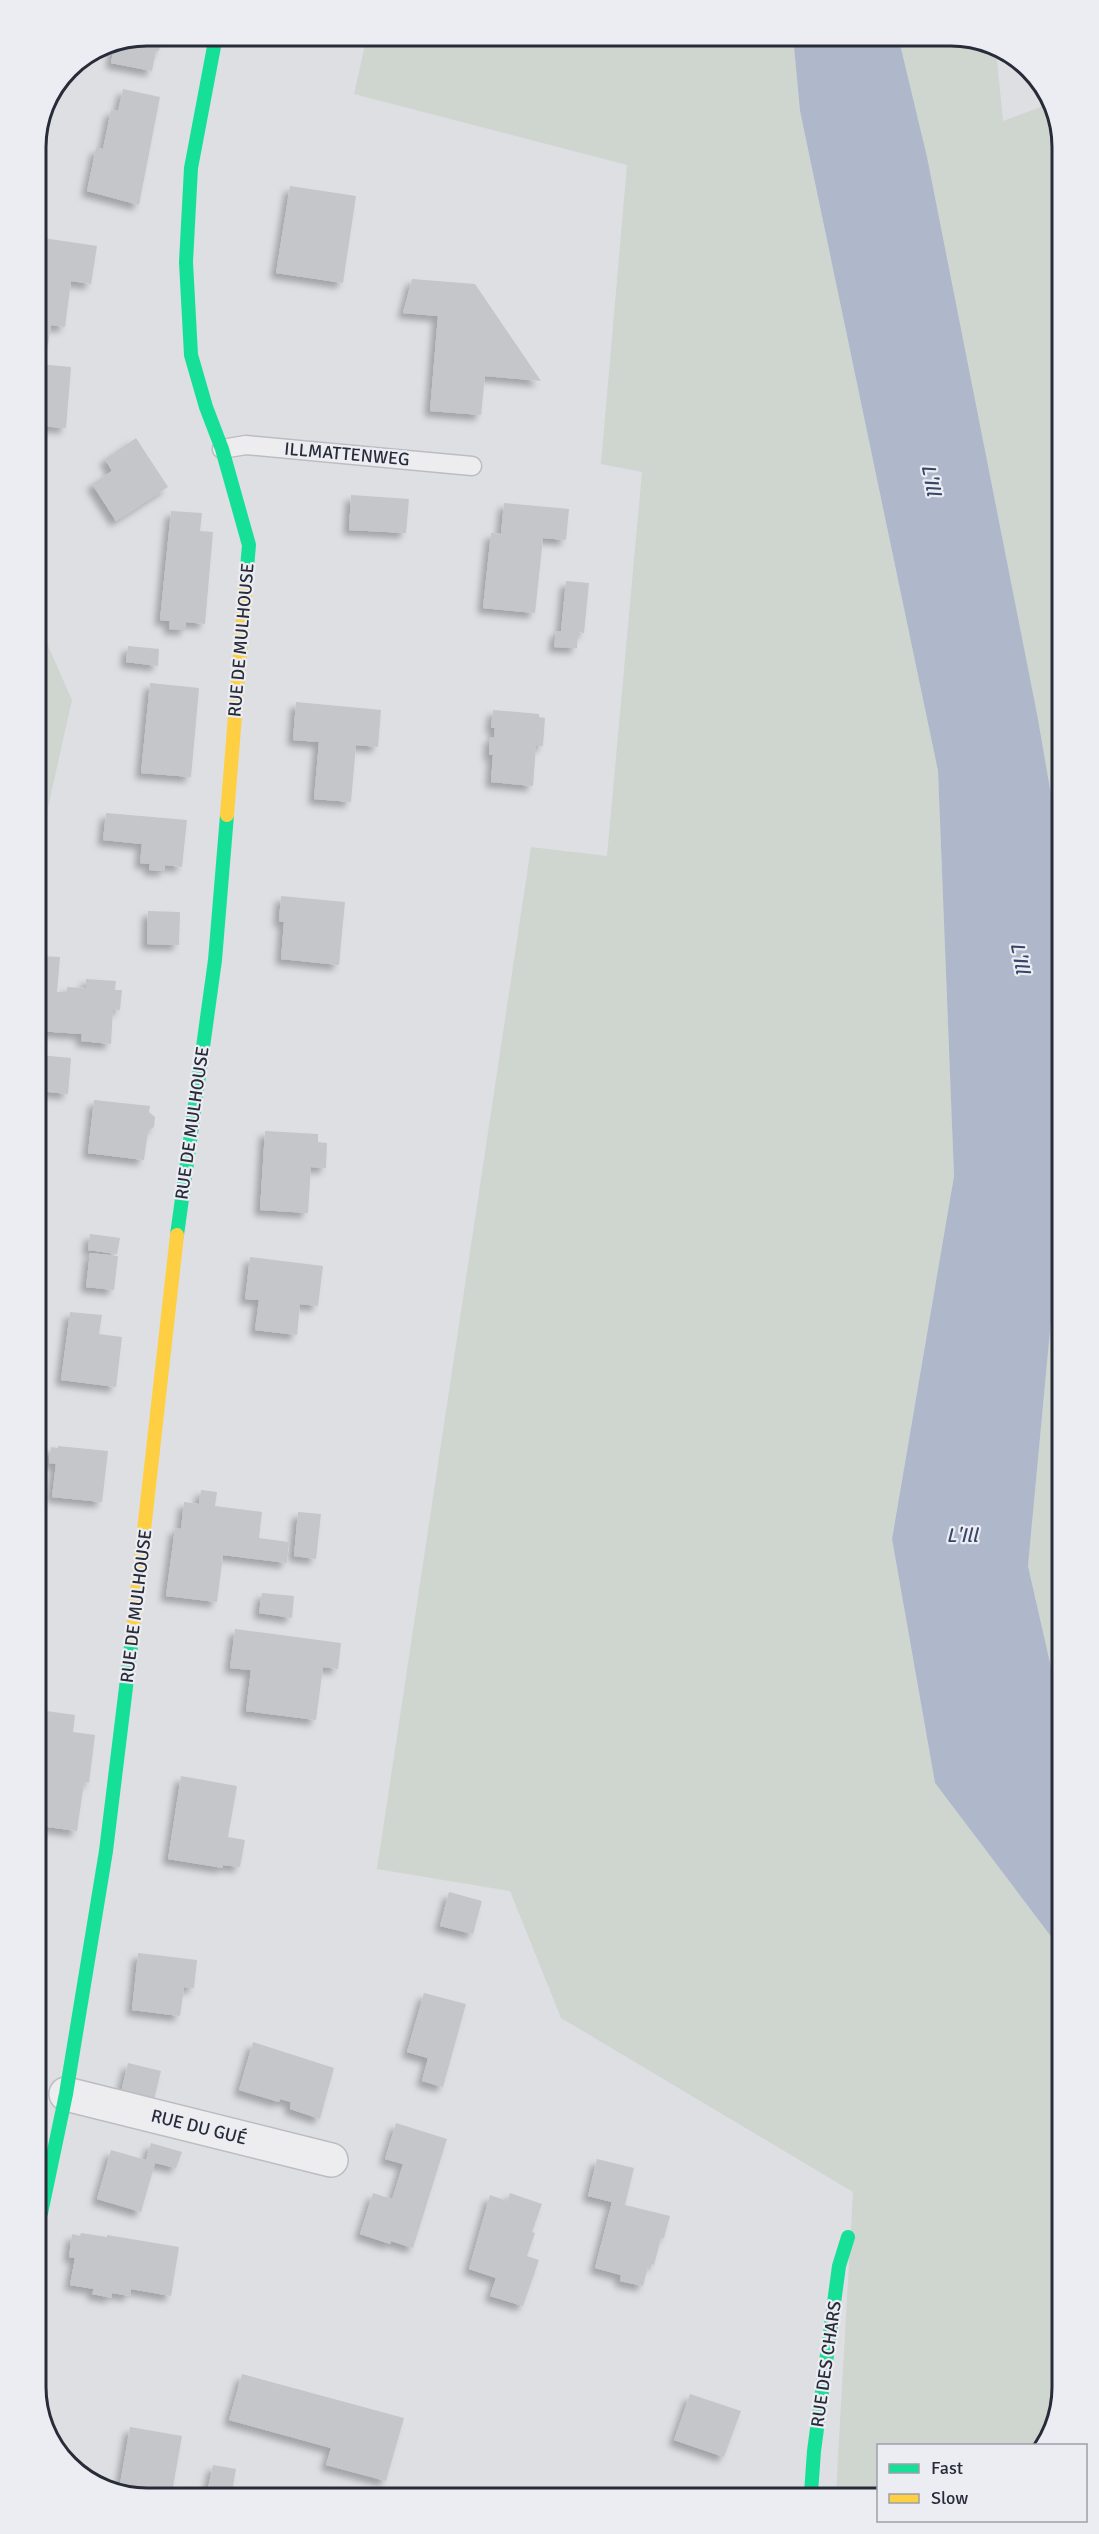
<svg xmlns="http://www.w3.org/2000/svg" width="1099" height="2534" viewBox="0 0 1099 2534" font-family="Signika,sans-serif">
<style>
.green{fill:#ced6cf}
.water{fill:#afb8cb}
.building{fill:#c4c6ca;filter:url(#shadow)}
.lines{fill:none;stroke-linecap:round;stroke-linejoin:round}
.lane-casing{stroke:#bcbdc1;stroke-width:21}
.street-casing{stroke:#bcbdc1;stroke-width:36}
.lane{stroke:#ededef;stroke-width:18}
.street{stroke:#ededef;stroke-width:33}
.fast{stroke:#16e098;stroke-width:14}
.slow{stroke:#ffcf43;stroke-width:14}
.labels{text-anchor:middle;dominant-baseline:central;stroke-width:4.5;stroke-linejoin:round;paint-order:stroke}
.street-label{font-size:18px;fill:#282c39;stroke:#ebedf3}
.water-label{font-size:20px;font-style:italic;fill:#374668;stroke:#ebedf3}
.rim{fill:none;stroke:#282c39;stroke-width:3}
</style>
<defs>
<filter id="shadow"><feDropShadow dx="-5.5" dy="5.5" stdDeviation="3" flood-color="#0004"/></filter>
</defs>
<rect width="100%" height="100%" fill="#dedfe3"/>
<path class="green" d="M367 36H793L800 111 938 771 954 1176 892 1539 935 1783 1062 1951 1063 2387 1043 2445 878 2446V2493H836L853 2192 561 2018 510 1891 377 1869 531 847 607 856 642 472 601 464 627 165 354 94Z
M898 36H960L996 50 1003 121 1051 103 1057 111 1059 841 1038 719Z
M37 621 72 700 38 852Z
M1060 1224 1061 1711 1028 1566Z"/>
<path class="water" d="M793 36H898L927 157 1038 719 1059 841 1060 1224 1028 1566 1061 1711 1062 1951 935 1783 892 1539 954 1176 938 771 800 111Z"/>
<path class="building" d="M147 36H162L159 51H156L152 71 111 63 115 42Z
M123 89 160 97 139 205 87 191 96 148 103 149 111 110 118 111Z
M290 186 356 196 343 283 276 273Z
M36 237 97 246 91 284 71 281 65 327 51 325 48 345 37 344Z
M412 279 475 284 541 381 485 376 481 415 430 411 438 316 403 313Z
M37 364 71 367 66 428 37 426Z
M136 438 168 487 116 521 92 484 112 471 105 459Z
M351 495 409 499 406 533 349 530Z
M504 503 569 509 566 540 543 538 535 613 483 608 491 533 501 534Z
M171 511 202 513 200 531 213 532 205 624 186 622V630L169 629 170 621 160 620Z
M566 581 589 583 584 633 578 632 577 648 554 647 556 631H561Z
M128 646 159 649 158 666 126 662Z
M150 683 199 688 191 777 141 773Z
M296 702 381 710 378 747 356 745 351 802 314 799 319 742 293 740Z
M493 710 539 714V717L545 718 543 746H536L533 786 491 782 493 755H489L490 737 494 738 495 728H491Z
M106 813 187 820 182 867 165 865V871L149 870 150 864 140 863 142 844 103 840Z
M281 896 345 902 339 965 281 959 284 922 279 921Z
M148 911 180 912 179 945 147 944Z
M38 956 60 957 57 992H67V987L86 988V979L116 981 115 990H122L120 1010 113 1009 111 1044 81 1041 82 1034 38 1031Z
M39 1055 71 1058 68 1094 39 1091Z
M94 1100 150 1106 149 1112 155 1117 154 1127 148 1131 144 1160 88 1153Z
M265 1131 318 1134V1142L327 1143 326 1168 311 1167 308 1213 260 1210Z
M90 1234 120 1238 117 1254 88 1250Z
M39 1248H46L41 1309H39Z
M90 1253 118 1256 114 1290 86 1287Z
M250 1257 323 1266 318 1306 300 1304 297 1335 255 1330 259 1300 245 1299Z
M70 1312 102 1315 99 1334 122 1337 116 1387 61 1380Z
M58 1446 108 1451 102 1502 52 1497 56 1464 49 1463 51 1447 58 1448Z
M201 1490 217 1492 215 1506 262 1512 259 1538 289 1542 287 1563 223 1555 217 1602 166 1596 175 1528 181 1529 184 1502 199 1504Z
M298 1512 321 1514 316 1559 294 1556Z
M262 1593 294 1596 292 1618 259 1613Z
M235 1629 341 1643 338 1669 323 1667 316 1720 246 1711 251 1670 230 1668Z
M40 1648H46L45 1685H40Z
M46 1711 75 1715 73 1732 95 1735 89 1783 84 1782 77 1831 40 1826V1758Z
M181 1776 237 1786 228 1837 245 1840 240 1867 223 1865V1868L168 1859Z
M449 1892 482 1901 473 1934 440 1926Z
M138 1953 197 1960 194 1988 184 1987 180 2016 132 2010Z
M424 1993 466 2004 443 2087 422 2081 428 2058 407 2052Z
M253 2042 334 2068 320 2119 290 2109 291 2102 280 2099 279 2102 239 2090Z
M128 2063 161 2071 153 2104 120 2096Z
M396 2123 447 2139 413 2248 391 2241 390 2244 360 2234 373 2193 392 2199 395 2190 403 2164 385 2159Z
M151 2143 182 2152 176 2168 155 2163 141 2212 97 2199 111 2150 146 2160Z
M597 2159 634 2168 625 2205 670 2216 664 2238H661L654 2265 649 2263 643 2286 620 2281 621 2275 595 2268 612 2202 588 2196Z
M510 2193 542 2204 532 2232 535 2233 527 2256 539 2260 523 2306 490 2296 496 2278 469 2269 490 2195 507 2201Z
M81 2233 107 2237V2235L179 2247 171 2296 131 2289 130 2296 112 2293V2298L92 2294 94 2289 70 2285 75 2258 69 2257 72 2234 80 2236Z
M242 2374 404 2418 386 2481 326 2465 331 2448 229 2420Z
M690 2394 741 2411 724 2457 674 2440Z
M130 2427 182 2436 171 2498H148L119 2490Z
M213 2465 236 2469 231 2497 207 2493Z"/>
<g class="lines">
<g class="lane-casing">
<path id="lane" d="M222 449 246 445 472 466"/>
</g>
<g class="street-casing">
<path id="street" d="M66 2094 331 2160"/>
</g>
<use href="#lane" class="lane"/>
<use href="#street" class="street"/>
<path class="fast" d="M216 36 191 168 186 262 191 355 206 407 222 449 249 545 246 579
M177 1235 215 960 227 815
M41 2213 66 2094 106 1851 132 1638
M811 2493 814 2451 839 2266 848 2237"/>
<path class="slow" d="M227 815 246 579
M132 1638 177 1235"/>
</g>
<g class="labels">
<g class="street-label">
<text transform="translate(347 454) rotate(5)">ILLMATTENWEG</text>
<text transform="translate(241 640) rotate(-85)">RUE DE MULHOUSE</text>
<text transform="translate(192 1123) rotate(-82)">RUE DE MULHOUSE</text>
<text transform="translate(136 1606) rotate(-83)">RUE DE MULHOUSE</text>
<text transform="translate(199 2127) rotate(14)">RUE DU GUÉ</text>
<text transform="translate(826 2364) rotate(-82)">RUE DES CHARS</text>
</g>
<g class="water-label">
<text transform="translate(931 480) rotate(79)">L'Ill</text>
<text transform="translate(1020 958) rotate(79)">L'Ill</text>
<text x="962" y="1535">L'Ill</text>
</g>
</g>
<path d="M0 0H1099V2534H0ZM147 46H951A101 101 0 0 1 1052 147V2387A101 101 0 0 1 951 2488H147A101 101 0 0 1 46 2387V147A101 101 0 0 1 147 46Z" fill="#ebedf3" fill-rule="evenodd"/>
<path class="rim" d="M147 46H951A101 101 0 0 1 1052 147V2387A101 101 0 0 1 951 2488H147A101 101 0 0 1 46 2387V147A101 101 0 0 1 147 46Z"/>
<rect x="877" y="2444" width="210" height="78" fill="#ebedf3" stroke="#9da0a9" stroke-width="1.5"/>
<rect x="889" y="2464" width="30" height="9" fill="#16e098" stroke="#9da0a9" stroke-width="1.5"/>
<text x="931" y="2474" font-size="18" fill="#282c39">Fast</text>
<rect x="889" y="2494" width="30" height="9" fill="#ffcf43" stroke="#9da0a9" stroke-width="1.5"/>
<text x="931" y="2504" font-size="18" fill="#282c39">Slow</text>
</svg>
